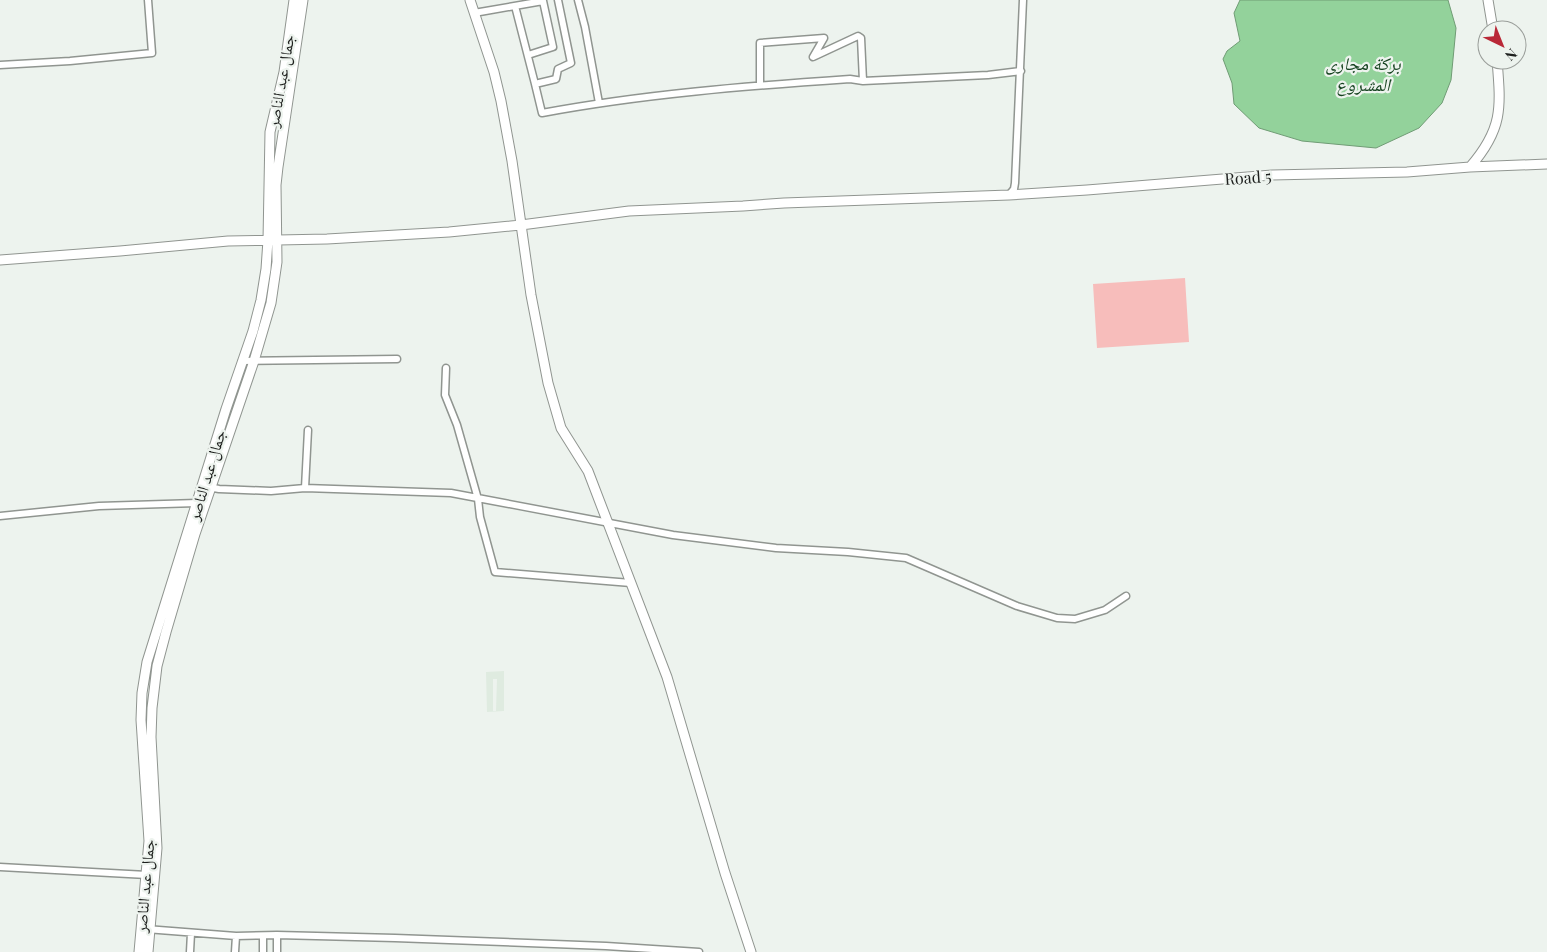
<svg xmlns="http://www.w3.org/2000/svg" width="1547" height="952" viewBox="0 0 1547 952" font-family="'Playfair Display','Noto Naskh Arabic',serif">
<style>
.built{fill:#dfebe0;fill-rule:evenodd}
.green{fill:#f7bdbb}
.water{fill:#93d29b;stroke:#709c75}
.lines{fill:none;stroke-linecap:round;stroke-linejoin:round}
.street-casing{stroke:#909590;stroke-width:9}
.secondary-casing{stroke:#909590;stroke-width:11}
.street{stroke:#fff;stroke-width:6}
.secondary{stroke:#fff;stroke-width:9}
.labels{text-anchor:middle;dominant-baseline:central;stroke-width:4.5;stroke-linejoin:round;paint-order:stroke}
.street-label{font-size:16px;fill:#1d1f1d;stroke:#edf3ee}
.water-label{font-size:18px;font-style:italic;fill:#15421f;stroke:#edf3ee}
</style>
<rect width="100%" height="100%" fill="#edf3ee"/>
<path class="built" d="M504 671V711L487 712 486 672ZM493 679H497L496 711H493Z"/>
<path class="green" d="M1185 278 1189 342 1097 348 1093 284Z"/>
<path class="water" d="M1240 0H1448L1456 28 1451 80 1442 103 1419 128 1376 148 1302 141 1259 128 1234 104 1232 83 1223 59 1227 51 1240 41 1234 13Z"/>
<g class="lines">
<g class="street-casing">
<path id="street" d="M558 0 571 63 558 69 556 79 535 84 542 113C644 94 747 86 850 79L863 81 988 75 1021 71
M578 0 585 27 599 103
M515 6 535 84
M474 13 543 1 553 47 528 55
M0 65 70 61 152 53 148 0
M760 85V43L824 38 813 57 858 36 861 38 863 81
M1009 195 1014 189 1015 183 1023 0
M242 361 397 359
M446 368 445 395 457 425 478 499 480 517 495 572 631 583
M208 487 219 489 271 491 305 488 451 493 673 535 776 548 848 552 906 558 1017 606 1057 618 1075 619 1105 610 1126 596
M305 488 308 430
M0 516 99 506 197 503
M0 867 147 875
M146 929 236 936 277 935 395 938 606 946 699 952
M190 952 191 933
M235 952 236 936
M263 952V936
M277 952V935"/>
</g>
<g class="secondary-casing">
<path id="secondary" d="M470 0 494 72 501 101 512 161 531 295 548 383 561 428 588 471 667 677 725 873 751 952
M1488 0 1493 30
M1470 167C1503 129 1501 108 1497 60
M0 260 120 251 228 241 327 239 449 232 521 225 629 211 743 206 784 203 1009 195 1087 190 1272 175 1407 172 1470 167 1547 164
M139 952 149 841 141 720 142 693 147 662 226 409 253 331 261 300 266 269 268 240 270 132 284 72 294 0
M148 952 157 848 151 737 152 708 157 666 166 632 195 534 254 361 271 303 277 262 276 185 278 167 303 0"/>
</g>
<use href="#street" class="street"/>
<use href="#secondary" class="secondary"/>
</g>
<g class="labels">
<g class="street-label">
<text transform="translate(280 81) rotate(-80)">جمال عبد الناصر</text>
<text transform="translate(1248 177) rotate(-4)">Road 5</text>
<text transform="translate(206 475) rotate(-73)">جمال عبد الناصر</text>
<text transform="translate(144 886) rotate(-85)">جمال عبد الناصر</text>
</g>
<g class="water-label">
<text x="1363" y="63">بركة مجارى<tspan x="1363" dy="21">المشروع</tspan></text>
</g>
</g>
<g transform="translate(1502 45) rotate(137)"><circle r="24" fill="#edf3ee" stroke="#9a9e9a"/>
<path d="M0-4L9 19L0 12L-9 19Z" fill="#b92837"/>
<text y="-8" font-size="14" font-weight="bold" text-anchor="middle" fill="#1d1f1d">N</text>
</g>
</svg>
